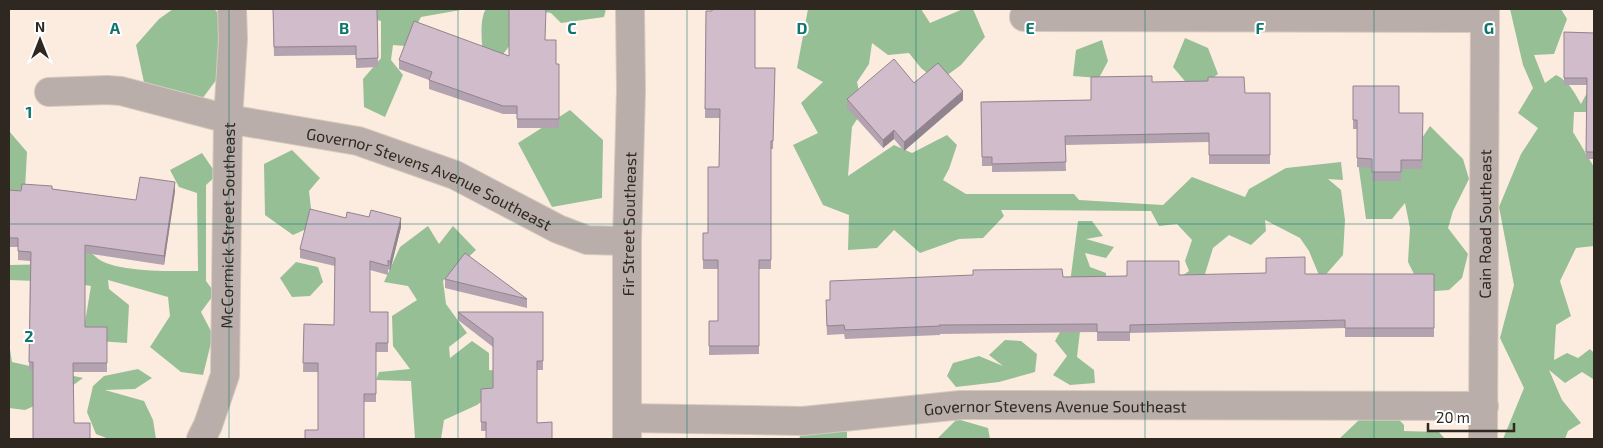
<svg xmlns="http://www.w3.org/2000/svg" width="1603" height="448" viewBox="0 0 1603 448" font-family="'Exo 2',sans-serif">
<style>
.forest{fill:#96bf96}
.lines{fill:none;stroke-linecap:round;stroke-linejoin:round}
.minor-casing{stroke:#d7c9bd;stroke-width:30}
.minor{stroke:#b9aea9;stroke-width:28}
.wall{fill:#b3a2af}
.shaded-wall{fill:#92848e}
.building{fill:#d0bccb;stroke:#92848e}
.grid{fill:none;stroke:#0f766e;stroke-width:1;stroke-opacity:0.55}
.labels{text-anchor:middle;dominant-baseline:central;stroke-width:4;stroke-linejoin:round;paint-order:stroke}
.street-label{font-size:16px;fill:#2f2821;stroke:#fff}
.grid-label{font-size:16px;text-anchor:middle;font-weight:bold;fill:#0f766e;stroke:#fff;stroke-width:4;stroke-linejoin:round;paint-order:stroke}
</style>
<rect width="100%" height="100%" fill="#fcecdf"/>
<path class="forest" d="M173 9H214L229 23 220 75 199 103 145 87 136 45 159 19Z
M340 9H466L421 17 405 46 393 45 391 60 403 75 385 117 364 107 363 79 381 58V21L341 11Z
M486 9H516L523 28 504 53 505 82 486 79C484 62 477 22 486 9Z
M527 9H606L604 17 561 23 551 13Z
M808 9H867L870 10 873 9H921L930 23 963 9H973L985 37 961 65 938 82 921 68 909 53 888 55 872 43 869 64 857 82 863 110 852 127 848 176 894 145 912 153 947 135 957 145 949 169 943 180 966 194H1074L1079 200 1163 205 1192 177 1245 197 1249 189 1286 168 1341 162 1343 180 1328 179 1341 190 1345 220 1343 255 1321 280 1309 251 1300 238 1265 220 1266 231 1251 245 1229 235 1213 248 1205 274 1214 292 1172 283 1189 271 1185 261 1192 240 1177 224 1159 226 1151 211 1001 210 1004 216 983 238 959 239 920 253 894 230 877 248 848 250 849 215 823 205 793 145 818 133 801 103 823 82 797 68Z
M1510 9H1561L1567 19 1554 54 1534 55 1545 83 1556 75C1569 81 1574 92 1581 104L1589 89 1594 88V112H1574L1573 132 1594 167V246L1576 248 1560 281 1571 316 1556 325 1554 360 1567 353 1578 358 1590 349 1594 353V377L1593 379 1582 372 1565 383 1549 370 1562 400 1581 423 1568 431 1565 439H1503L1524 388 1500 338 1514 285 1499 207 1521 154 1538 128 1518 113 1533 88 1523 65Z
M1185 38 1208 48 1218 74 1194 92 1173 67Z
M1102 40 1108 61 1099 78 1073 76 1076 50Z
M570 110 603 140 602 198 552 207 518 143Z
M1430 126 1463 159 1469 179 1453 211 1448 228 1468 254 1462 278 1449 290 1423 292 1408 262 1410 228 1405 203 1392 219H1366L1357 155H1370L1406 162Z
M9 131 27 152 25 189 9 193Z
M292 150 320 178 309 191 313 226 293 235 265 215 264 164Z
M202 153 217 175 206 185V281L215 293 201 312 213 335 203 375 181 372 150 347 170 316 168 297 108 280 109 289 129 305 127 343 82 340 91 286 65 282 9 280V265L59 264 79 236C84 243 89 252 96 257 112 273 175 271 198 271L197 193 179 187 170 170Z
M1078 221H1092L1103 236 1086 239 1114 247 1106 258 1085 253 1090 267 1106 273V293L1082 314 1077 357 1094 370 1095 383 1070 385 1053 375 1067 356 1055 341 1074 307 1071 275Z
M428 226 439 244 453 226 476 250 443 281 446 304 467 333 449 347 450 358 472 341 489 353V370L516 373 494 382 492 394 477 405 444 420 441 439H415L411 381 376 380 379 372 410 369 393 346 392 316 417 300 408 286 384 282 400 247Z
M296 262 318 267 323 282 310 296 292 297 280 278Z
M1005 340 1021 341 1037 354 1035 372 999 382 956 387 947 376 953 363 979 356 1003 366 989 355Z
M9 343 12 362 83 378 61 394 25 410 9 408Z
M138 369 152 378 135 389 105 390 144 401 153 420 156 439H109L96 434 87 412 93 386 104 376Z
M1380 400 1404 425V431L1439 432 1445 439H1339Z
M957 419 988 428 990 439H937Z
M834 421 847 432V439H799L803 428Z"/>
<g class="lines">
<g class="minor-casing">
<g id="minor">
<path d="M1024 17 1485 18"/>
<path id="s1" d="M49 92 107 90 121 91 228 119 358 141 455 175 558 229 587 240 627 241"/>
<path id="s2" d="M627 418 803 421 961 405 1484 406"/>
<path id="s3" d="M201 439 208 425 225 375 228 119 233 39 232 9"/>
<path id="s4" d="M627 439V241L631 90 630 9"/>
<path id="s5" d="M1483 439 1485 9"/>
</g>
</g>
<use href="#minor" class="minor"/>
</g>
<path class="wall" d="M273 9H377L378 67 356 68V55L274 56Z
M712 9H757V10H755V68H775L773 149H771V269H759V354L709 355V321H718V269H703V233H708L719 167 720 118H705L706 11H712Z
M1564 32 1594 33V159H1586L1587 85H1564Z
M546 40 556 64H559V128H517V114H503L429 89V80L399 69V60L509 56Z
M1152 82 1245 93H1270V164H1209V142L1065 145 1066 171 992 172V166H982L981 102 1091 100Z
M914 83 963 100 904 151 894 139 883 148 847 108V99Z
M1353 86 1399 113H1423L1422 169H1401V181H1372V168L1357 167V129H1353Z
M52 189 136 200 175 191 164 265 85 253V327H107V372H73L33 439V371H29L30 261 18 260V247H9V190L21 191Z
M346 218 401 227 390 271 388 269V275L370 270V312H388V352H376V402H364L318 430V372H303L304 324 334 325 335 266 300 258V249Z
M1434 274V337H1345V328L1130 333V341H1097V332L940 334V335L845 339 844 334 827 335 826 309 1063 277 1179 275Z
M445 279 527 299V308L445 288Z
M458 312H543V370H537L486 431H481V389L493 388V347L458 320Z"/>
<path class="shaded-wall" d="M963 91V100L904 151V142Z
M894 130V139L883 148V140Z
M175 182V191L164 265V256Z
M401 218V227L390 271V262Z"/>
<path class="building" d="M273 9H377L378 58 356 59V46L274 47Z
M509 9H546L545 40H556V64H559V119H517V106H503L429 80 432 72 399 60 414 21 509 56Z
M712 9H755V68H775L773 141H771V260H759V346H709V321H718V260H703V233H708V167H719L720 109H705L706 11H712Z
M1564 32 1594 33V152H1586L1587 78H1564Z
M894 59 914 83 938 63 963 91 904 142 894 130 883 140 847 99Z
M1152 76V82L1208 81V77H1244L1245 93H1270V155H1209V133L1065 136 1066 162 992 164V157H982L981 102 1091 100V77Z
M1353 86H1399V113H1423L1422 160H1401V172H1372V159L1357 158V120H1353Z
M140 177 175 182 164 256 85 245V327H107V363H73L74 423H90V439H33V362H29L31 252 18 251V238H9V190L21 191 22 184 52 186V189L136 200Z
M310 209 346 218 347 212 369 217 371 210 401 218 390 262 388 260V266L370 261V312H388V343H376V394H364V439H305V430H318V363H303L304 324 334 325 335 258 300 249Z
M465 253 527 299 445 279Z
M1305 257V274H1434V328H1345V320L1130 325V332H1097V324L939 325 940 326 845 330 844 325 827 326 826 300H830V281L973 275V270L1062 269 1063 277 1127 276V261H1179V275L1266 273V258Z
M458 312H543V361H537V423L552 422V439H486V422H481V389L493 388V338Z"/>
<path class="grid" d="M229 9V439M458 9V439M687 9V439M916 9V439M1145 9V439M1374 9V439M9 224H1594"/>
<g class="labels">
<g class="street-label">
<text stroke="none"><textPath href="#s1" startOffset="394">Governor Stevens Avenue Southeast</textPath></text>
<text stroke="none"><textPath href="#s4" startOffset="215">Fir Street Southeast</textPath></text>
<text stroke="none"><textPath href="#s5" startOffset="215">Cain Road Southeast</textPath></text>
<text stroke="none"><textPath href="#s3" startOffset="218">McCormick Street Southeast</textPath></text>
<text stroke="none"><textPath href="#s2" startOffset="429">Governor Stevens Avenue Southeast</textPath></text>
</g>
</g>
<g class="grid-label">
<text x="115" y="34">A</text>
<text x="344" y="34">B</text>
<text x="572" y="34">C</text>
<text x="802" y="34">D</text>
<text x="1030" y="34">E</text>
<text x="1260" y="34">F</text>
<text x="1489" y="34">G</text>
<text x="29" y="118">1</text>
<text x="29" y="342">2</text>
</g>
<rect width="1603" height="448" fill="none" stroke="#2f2821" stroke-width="20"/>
<g transform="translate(40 40)" stroke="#ffffff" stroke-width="4" paint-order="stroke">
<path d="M0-4L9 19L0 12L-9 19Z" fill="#2f2821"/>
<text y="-8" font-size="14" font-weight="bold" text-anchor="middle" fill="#2f2821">N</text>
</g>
<path d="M1428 423v8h86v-8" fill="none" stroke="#2f2821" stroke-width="2.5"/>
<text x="1436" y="423" font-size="15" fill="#2f2821" stroke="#ffffff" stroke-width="4" paint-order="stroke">20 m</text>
</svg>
